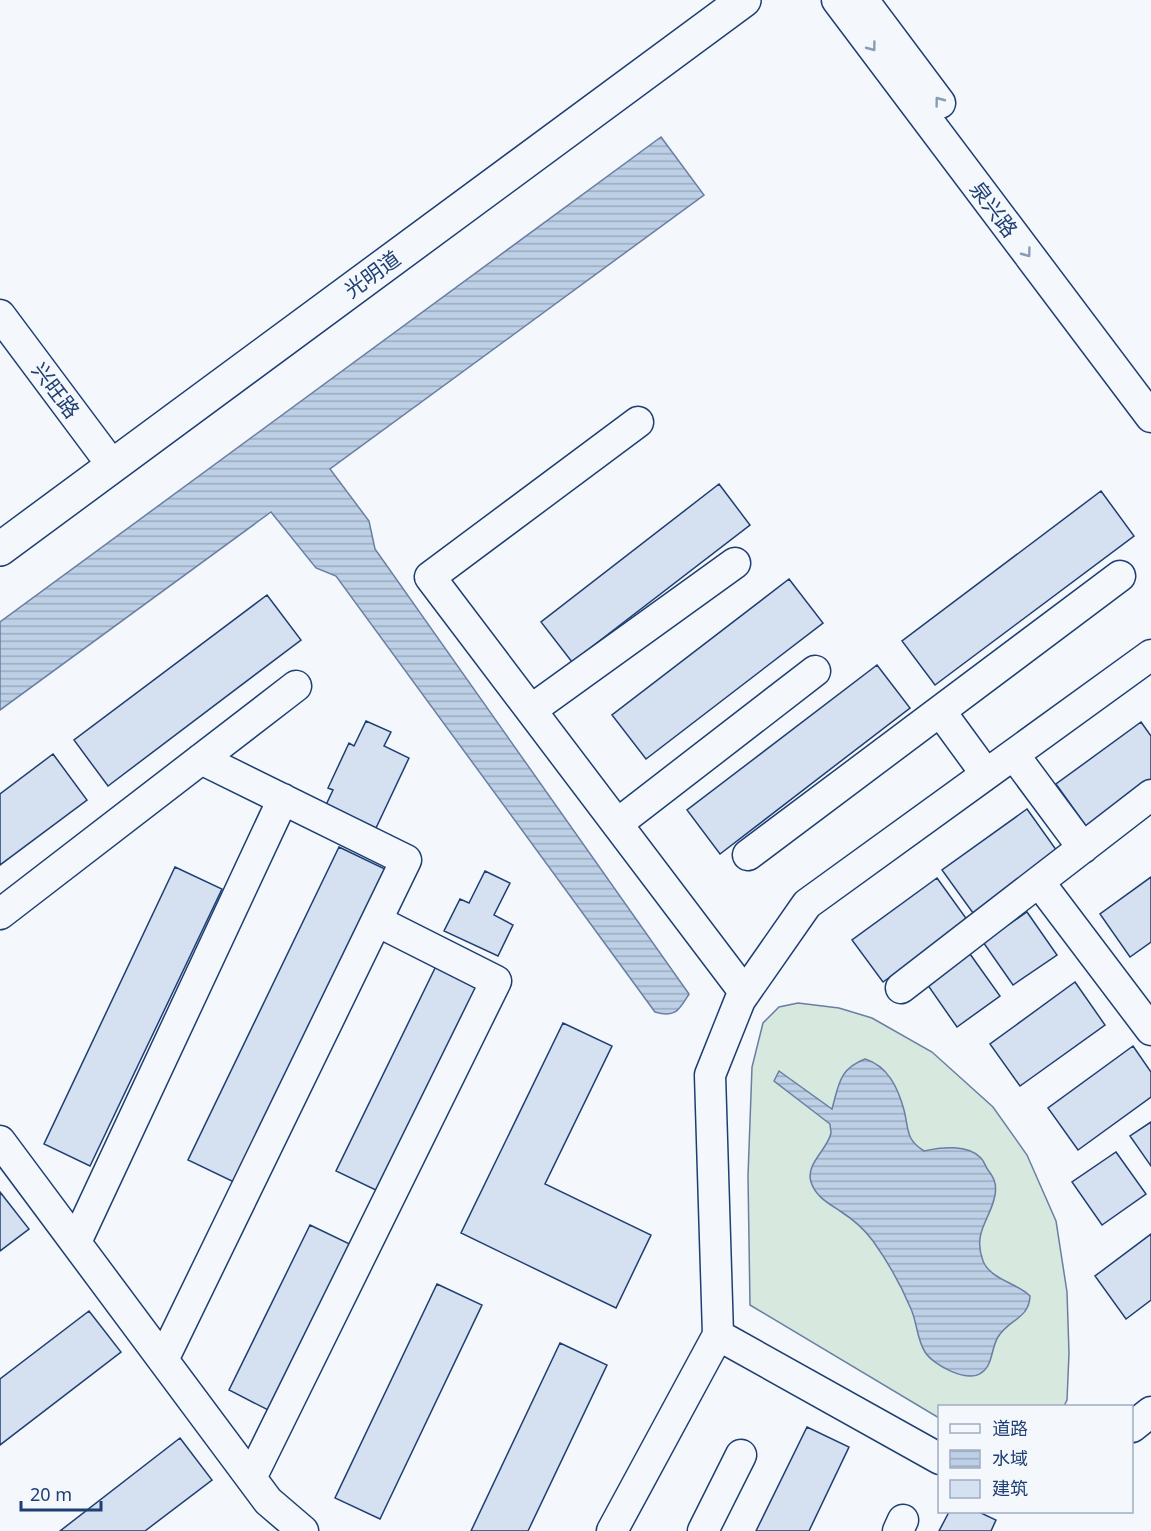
<svg xmlns="http://www.w3.org/2000/svg" width="1151" height="1531" viewBox="0 0 1151 1531" font-family="'Noto Sans','Noto Sans SC',sans-serif">
<style>
.garden{fill:#d7e8df;stroke:#687fa3;stroke-width:1.5}
.water{fill:url(#water-rules);stroke:#687fa3;stroke-width:1.5}
.building{fill:#d5e0f0;stroke:#1d3f73;stroke-width:1.5}
.lines{fill:none;stroke-linecap:round;stroke-linejoin:round}
.minor-casing{stroke:#1d3f73;stroke-width:33}
.major-casing{stroke:#1d3f73;stroke-width:36}
.minor{stroke:#f4f7fb;stroke-width:30}
.major{stroke:#f4f7fb;stroke-width:33}
.oneway{stroke:#889bb7}
.labels{text-anchor:middle;dominant-baseline:central;stroke-width:4.5;stroke-linejoin:round;paint-order:stroke}
.street-label{font-size:21px;fill:#1d3f73;stroke:#f4f7fb}
</style>
<defs>
<pattern id="water-rules" width="6" height="5" patternUnits="userSpaceOnUse" patternTransform="scale(1.5)"><rect width="6" height="5" fill="#bed0e5"/><path d="M0 2.5h6" fill="none" stroke="#9aaabe"/></pattern>
</defs>
<rect width="100%" height="100%" fill="#f4f7fb"/>
<path class="garden" d="M798 1003 839 1008 872 1018 932 1052 993 1107 1027 1155 1056 1221 1067 1292 1069 1353 1067 1400 1064 1406H940L939 1418 750 1305 748 1176 752 1067 763 1023 779 1007Z"/>
<path class="water" d="M661 137 704 195 330 469 369 521 375 549 689 994C679 1010 676 1018 655 1012L336 576 316 568 271 512 0 710V622Z
M865 1059C888 1066 898 1088 904 1110 909 1129 905 1139 924 1151 941 1147 968 1144 981 1158 984 1161 985 1166 988 1170 994 1178 997 1184 995 1195 991 1219 972 1232 983 1261 990 1279 1017 1283 1030 1296 1029 1319 1009 1319 998 1337 991 1348 993 1366 981 1373 967 1383 933 1365 925 1352 917 1340 917 1322 911 1309 901 1285 888 1262 873 1241 865 1230 851 1218 840 1211 828 1203 816 1197 811 1182 805 1164 828 1149 831 1133 831 1130 830 1127 830 1124L774 1081 779 1071 832 1109C839 1084 839 1069 865 1059Z"/>
<path class="building" d="M719 484 750 525 572 662 541 622Z
M1101 491 1134 536 935 685 902 641Z
M789 579 823 623 646 759 612 715Z
M267 595 301 640 108 786 74 740Z
M877 665 910 708 720 854 687 810Z
M366 721 391 732 384 746 409 758 376 828 326 805 333 790 328 788 349 743 354 746Z
M1141 722 1151 736V780L1086 826 1056 784Z
M53 754 87 800 0 865V794Z
M1027 809 1057 851 973 913 942 870Z
M339 847 387 870 236 1183 188 1160Z
M175 867 222 889 90 1166 44 1144Z
M485 871 510 883 494 915 513 925 498 956 444 931 460 899 469 903Z
M1151 877V942L1130 957 1100 914Z
M937 878 968 921 883 982 852 940Z
M1027 912 1057 955 1013 985 983 942Z
M970 954 1000 996 957 1027 927 984Z
M439 960 485 983 382 1193 336 1171Z
M1075 982 1105 1025 1020 1086 990 1044Z
M563 1023 612 1046 545 1184 651 1235 616 1308 461 1233Z
M1133 1046 1151 1072V1097L1078 1150 1048 1108Z
M1151 1122V1166L1130 1136Z
M1116 1152 1146 1194 1102 1225 1072 1182Z
M0 1192 29 1229 0 1251Z
M310 1225 358 1248 276 1414 229 1390Z
M1151 1234V1300L1126 1319 1095 1276Z
M437 1284 482 1305 380 1519 335 1498Z
M89 1311 121 1352 0 1445V1379Z
M560 1343 607 1365 528 1531H471Z
M807 1427 849 1447 809 1531H756Z
M180 1438 212 1480 145 1531H60Z
M949 1512H979L996 1520 991 1531H939Z"/>
<g class="lines">
<g class="minor-casing">
<path id="minor" d="M837 0 1151 417
M863 0 940 103
M0 315 112 465
M638 422 430 577 745 993
M531 710 735 563
M940 711 986 774
M1014 755 1083 848
M617 824 815 671
M748 855 1120 576
M1039 882 1151 1030
M0 914 296 686
M901 988 1151 795
M0 1141 268 1501 303 1531
M76 1242 283 799
M718 1335 940 1459
M163 1360 406 860 201 759
M1132 1427 1151 1412
M251 1478 496 981 377 921
M612 1531 718 1335 710 1075 740 1000 807 904 1151 655
M703 1531 741 1455
M898 1531 903 1520"/>
</g>
<g class="major-casing">
<path id="major" d="M0 549 744 0"/>
</g>
<use href="#minor" class="minor"/>
<use href="#major" class="major"/>
</g>
<defs><path id="oneway-chevron" d="M-2-3.5L2.5 0L-2 3.5" fill="none" stroke-width="1.6" stroke-linecap="round" stroke-linejoin="round" transform="scale(1.5)"/></defs>
<g class="oneway">
<use href="#oneway-chevron" transform="translate(872 47) rotate(53)"/>
<use href="#oneway-chevron" transform="translate(939 101) rotate(-127)"/>
<use href="#oneway-chevron" transform="translate(1027 253) rotate(53)"/>
</g>
<g class="labels">
<g class="street-label">
<text transform="translate(994 209) rotate(53)">泉兴路</text>
<text transform="translate(372 274) rotate(-36)">光明道</text>
<text transform="translate(56 390) rotate(53)">兴旺路</text>
</g>
</g>
<rect x="938" y="1405" width="195" height="108" fill="#f4f7fb" stroke="#9eadc5" stroke-width="1.5"/>
<rect x="950" y="1424" width="30" height="9" fill="#f4f7fb" stroke="#9eadc5" stroke-width="1.5"/>
<text x="992" y="1435" font-size="18" fill="#1d3f73">道路</text>
<rect x="950" y="1450" width="30" height="18" fill="url(#water-rules)" stroke="#9eadc5" stroke-width="1.5"/>
<text x="992" y="1465" font-size="18" fill="#1d3f73">水域</text>
<rect x="950" y="1480" width="30" height="18" fill="#d5e0f0" stroke="#9eadc5" stroke-width="1.5"/>
<text x="992" y="1495" font-size="18" fill="#1d3f73">建筑</text>
<path d="M21 1501v9h80v-9" fill="none" stroke="#1d3f73" stroke-width="3"/>
<text x="30" y="1501" font-size="18" fill="#1d3f73" stroke="#f4f7fb" stroke-width="4.5" paint-order="stroke">20 m</text>
</svg>
